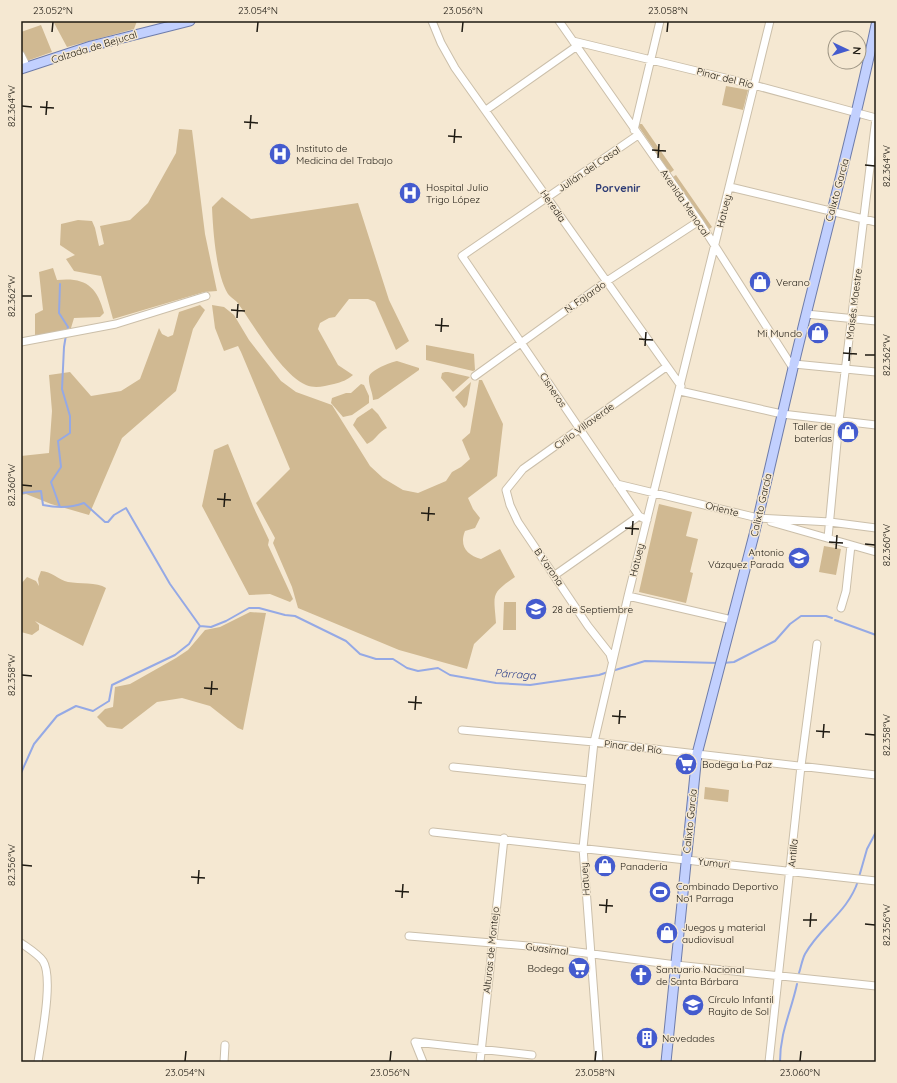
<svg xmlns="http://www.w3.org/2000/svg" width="897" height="1083" viewBox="0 0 897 1083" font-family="Quicksand,sans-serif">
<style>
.green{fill:#d0b992}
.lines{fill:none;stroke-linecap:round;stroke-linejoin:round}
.stream{stroke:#95a9e5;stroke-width:2}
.minor-casing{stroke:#cbbfaa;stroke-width:9}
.major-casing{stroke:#6e7cab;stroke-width:11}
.minor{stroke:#fff;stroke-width:7}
.major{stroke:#c2d0fe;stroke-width:9}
.ticks{fill:none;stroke:#1e1a12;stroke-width:1.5}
.labels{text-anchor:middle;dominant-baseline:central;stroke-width:3;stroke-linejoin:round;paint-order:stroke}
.street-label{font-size:10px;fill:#1e1a12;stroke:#f5e8d2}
.poi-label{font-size:10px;fill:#1e1a12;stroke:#f5e8d2;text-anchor:start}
.neighbourhood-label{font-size:11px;font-weight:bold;fill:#2c3a74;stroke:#f5e8d2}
.water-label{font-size:11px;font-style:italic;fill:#34458d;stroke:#f5e8d2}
.neatline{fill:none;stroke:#1e1a12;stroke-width:1.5}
.ticks-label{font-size:10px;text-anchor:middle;fill:#1e1a12}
</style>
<rect width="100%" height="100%" fill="#f5e8d2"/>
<path class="green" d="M53 21H137L134 29 67 47Z
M41 25 52 52 21 63V32Z
M726 86 748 90 743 110 722 105Z
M637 124H642L674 170 670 173Z
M179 129 192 130 205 234 217 291 204 292 113 319 101 276 74 271 66 259 75 255 60 245 61 224 78 220 92 221 95 228 99 246 104 244 100 226 130 220 148 203 176 153Z
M676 175 712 227 709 229 673 177Z
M222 197 251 219 358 203 389 300 409 341 396 350 375 302 368 299H349L335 317 329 318 320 323 318 329 338 365 353 375C347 380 342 382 334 384 324 386 316 389 306 385 281 374 254 325 237 302 234 299 230 297 228 294 216 275 213 230 212 207Z
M53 268 57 280C85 277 97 286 104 313L100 317 74 318 71 328 35 337V314L43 310 39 272Z
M200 305 205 310 193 329 176 391 122 438 89 515 51 504 26 494 21 495V456L49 453 52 411 49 375 70 372 91 396 121 391 140 379 159 328 162 334 168 337 173 335 179 312Z
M212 305 224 307 234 315 249 340 281 381 296 392 332 405 370 466 383 478 403 490 418 493 446 481 452 472 461 467 470 459 462 440 470 433 479 380H482L503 424 497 476 468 498 473 509 480 518 475 528 465 531C459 546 467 555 481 559L500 549 515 577C490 594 494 594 496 623L474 644 467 669 399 650 298 608 292 587 273 543 275 538 256 503 290 469 241 352 238 346 224 351 215 328Z
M426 345 474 354 475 370 473 371 426 360Z
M397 361 419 368V370L378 399 373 400C373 393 368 384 369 377 370 370 391 362 397 361Z
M445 372H448L470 377 453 392 441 378 442 373Z
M471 382 467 405 464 408 455 397Z
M361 384 364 385 369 396V403L352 415 343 417 331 403 332 398 346 393H351Z
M372 408 378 414 387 428C378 432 376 440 367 444L353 425 357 418Z
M228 444 253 506 269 540 268 545 293 599 290 602 270 594 249 595 202 506 214 450Z
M659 504 692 512 686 536 698 539 690 572 693 573 686 603 639 592Z
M824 546 841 549 836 575 819 572Z
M41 571C51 571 59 580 68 582 79 584 97 582 106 588L83 646 35 621 39 625V630L32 635 21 632V584L27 577 36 581 39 586 38 579Z
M504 602H516V630H503Z
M250 612 266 613 243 730 238 728 210 706 182 698 157 702 122 729 107 727 97 717 105 709 113 707 115 687 130 684 176 658 188 650 205 630 220 627Z
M705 787 729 790 728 802 704 799Z"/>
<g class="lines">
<path class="stream" d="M60 284 59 313 68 327 67 331
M21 493 41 491 43 505C57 508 71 508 84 503L105 522H108L114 515 126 508 170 584 200 626
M60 507 51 482 61 467 58 441 70 433V416L62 389 64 347 66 335
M835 620 876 635
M200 626 211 627 226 621 249 608H259L285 615 295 616 346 641 360 654 376 659H393L407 668 418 671 438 668 450 675 496 683 530 685 599 675 608 672
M723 663 734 662 775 641 790 624 801 616H826L832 618
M612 671 645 661 718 663
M21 773 34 744 57 716 76 706 93 711 109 701 112 685 175 655 189 644 200 626
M859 877 867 849 876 832
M799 973C801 967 802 960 805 954 820 927 848 912 858 881
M780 1062C780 1032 791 1012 797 984"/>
<g class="minor-casing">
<path id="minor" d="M432 21 441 43 455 68 681 386
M559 21 699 221 793 368
M573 41 750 84 876 118
M21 55 27 67
M486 110 577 46
M634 130 660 21
M638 135 462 256 639 516 647 520
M730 187 876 222
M806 314 876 321
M21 342 116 324 206 296
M793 368 794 364 876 372
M475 376 607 281 699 221
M680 391 782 414 876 425
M617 484 758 518 830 522 876 528
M771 522 876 552
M828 538 839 421 876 118
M555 575 639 516
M628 596 732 620
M841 608 846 591 851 545
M612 661 610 654 588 626 518 522 510 505 506 490 523 469 666 367
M462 730 594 742 876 775
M453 767 589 781
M433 832 876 881
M409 936 540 947 676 965 876 986
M21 943C28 948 38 954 43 961 54 978 41 1040 38 1062
M224 1062 225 1045
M423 1062 415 1042 532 1055
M480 1062 504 838
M599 1062 583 848 594 742 628 596 770 21
M769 1062 801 766 817 644"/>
</g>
<g class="major-casing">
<path id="major" d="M21 69 91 46 190 21
M794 364C821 251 852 139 876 25
M666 1062 697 754 755 531 793 368"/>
</g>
<use href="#minor" class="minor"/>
<use href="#major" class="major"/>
</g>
<path class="ticks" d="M52 32 53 22M257 32 258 22M462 32 463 22M667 32 668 22M22 106 32 107M40 107 54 108M46 115 47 101M244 122 258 123M250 129 251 115M448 136 462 137M454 143 455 129M652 150 666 151M658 158 659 144M865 165 875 166M22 296H32M231 310 245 311M237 318 238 304M435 325 449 326M441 332 442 318M639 339 653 340M645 346 646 332M843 353 857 354M865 355H875M849 361 850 347M22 485 32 486M217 499 231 500M224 507 225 493M421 513 435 514M428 521 429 507M625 528 639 529M632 535 633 521M829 542 843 543M865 544 875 545M836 549 837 535M22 675 32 676M204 688 218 689M211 695 212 681M408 702 422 703M415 710 416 696M612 716 626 717M619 724 620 710M816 731 830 732M865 734 875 735M823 738 824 724M22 865 32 866M191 877 205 878M198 884 199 870M395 891 409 892M402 898 403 884M599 905 613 906M606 913 607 899M803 920H817M865 924 875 925M810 927 811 913M185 1061 186 1051M390 1061 391 1051M595 1061 596 1051M800 1061 801 1051"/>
<defs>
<g id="hospital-disc" transform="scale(1.15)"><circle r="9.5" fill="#445bce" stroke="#f5e8d2"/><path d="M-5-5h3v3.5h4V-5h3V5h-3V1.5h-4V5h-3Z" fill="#fff"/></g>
<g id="shop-disc" transform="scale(1.15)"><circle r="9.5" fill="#445bce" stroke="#f5e8d2"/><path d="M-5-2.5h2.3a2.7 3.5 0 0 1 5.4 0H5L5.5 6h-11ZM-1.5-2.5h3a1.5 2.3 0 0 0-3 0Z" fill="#fff"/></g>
<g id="school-disc" transform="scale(1.15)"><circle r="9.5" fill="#445bce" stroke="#f5e8d2"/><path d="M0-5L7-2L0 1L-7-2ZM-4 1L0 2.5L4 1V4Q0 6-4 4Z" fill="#fff"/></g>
<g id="supermarket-disc" transform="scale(1.15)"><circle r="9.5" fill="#445bce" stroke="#f5e8d2"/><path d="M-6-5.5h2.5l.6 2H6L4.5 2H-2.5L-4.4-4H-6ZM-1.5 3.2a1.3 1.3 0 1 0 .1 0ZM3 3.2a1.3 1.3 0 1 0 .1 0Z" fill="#fff"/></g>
<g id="stadium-disc" transform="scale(1.15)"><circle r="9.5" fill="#445bce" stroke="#f5e8d2"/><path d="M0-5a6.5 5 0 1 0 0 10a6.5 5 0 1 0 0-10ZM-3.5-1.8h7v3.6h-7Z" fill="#fff"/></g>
<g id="church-disc" transform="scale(1.15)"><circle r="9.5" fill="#445bce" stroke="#f5e8d2"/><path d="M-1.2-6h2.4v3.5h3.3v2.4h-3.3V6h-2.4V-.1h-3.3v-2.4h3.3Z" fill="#fff"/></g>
<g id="building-disc" transform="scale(1.15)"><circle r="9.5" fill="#445bce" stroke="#f5e8d2"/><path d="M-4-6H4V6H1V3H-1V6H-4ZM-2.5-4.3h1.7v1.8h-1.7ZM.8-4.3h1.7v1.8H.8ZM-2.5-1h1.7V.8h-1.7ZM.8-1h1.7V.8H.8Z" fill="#fff"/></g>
</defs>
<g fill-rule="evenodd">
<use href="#hospital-disc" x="280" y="154"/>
<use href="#hospital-disc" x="410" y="193"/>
<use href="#shop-disc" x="760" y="282"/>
<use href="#shop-disc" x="818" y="333"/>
<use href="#shop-disc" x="848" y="432"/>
<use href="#school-disc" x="799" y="558"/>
<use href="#school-disc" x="536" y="609"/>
<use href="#supermarket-disc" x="686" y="764"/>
<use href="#shop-disc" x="605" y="866"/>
<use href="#stadium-disc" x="660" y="892"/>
<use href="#shop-disc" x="667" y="933"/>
<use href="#supermarket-disc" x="579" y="968"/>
<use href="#church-disc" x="641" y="975"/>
<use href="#school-disc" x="693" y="1005"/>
<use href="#building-disc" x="647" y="1038"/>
</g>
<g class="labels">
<g class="street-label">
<text transform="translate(94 47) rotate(-17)">Calzada de Bejucal</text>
<text transform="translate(725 78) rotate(14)">Pinar del Río</text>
<text transform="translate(589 169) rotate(-34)">Julián del Casal</text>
<text transform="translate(837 190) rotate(-75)">Calixto García</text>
<text transform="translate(685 203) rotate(56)">Avenida Menocal</text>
<text transform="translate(553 206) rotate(55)">Heredia</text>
<text transform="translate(724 211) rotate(-76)">Hatuey</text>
<text transform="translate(585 297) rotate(-35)">N. Fajardo</text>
<text transform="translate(854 304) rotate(-83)">Moisés Maestre</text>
<text transform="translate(553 390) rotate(56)">Cisneros</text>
<text transform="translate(584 426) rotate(-36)">Cirilo Villaverde</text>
<text transform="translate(761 505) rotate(-77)">Calixto García</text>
<text transform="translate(722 509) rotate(14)">Oriente</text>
<text transform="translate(637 560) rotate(-76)">Hatuey</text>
<text transform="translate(549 567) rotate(55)">B Varona</text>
<text transform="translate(633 747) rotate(7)">Pinar del Río</text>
<text transform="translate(690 821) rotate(-84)">Calixto García</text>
<text transform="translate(793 853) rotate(-84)">Antilla</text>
<text transform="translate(714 863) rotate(6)">Yumurí</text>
<text transform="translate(585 879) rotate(-94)">Hatuey</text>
<text transform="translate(547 949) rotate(7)">Guasimal</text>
<text transform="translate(491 950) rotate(-84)">Alturas de Montejo</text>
</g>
<g class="poi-label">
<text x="296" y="148">Instituto de<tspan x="296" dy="12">Medicina del Trabajo</tspan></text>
<text x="426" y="187">Hospital Julio<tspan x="426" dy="12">Trigo López</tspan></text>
<text x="776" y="282">Verano</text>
<text x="802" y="333" text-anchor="end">Mi Mundo</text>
<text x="832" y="426" text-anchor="end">Taller de<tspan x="832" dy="12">baterías</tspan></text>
<text x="784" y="552" text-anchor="end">Antonio<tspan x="784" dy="12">Vázquez Parada</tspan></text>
<text x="552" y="609">28 de Septiembre</text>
<text x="702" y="764">Bodega La Paz</text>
<text x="620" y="866">Panadería</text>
<text x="676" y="886">Combinado Deportivo<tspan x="676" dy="12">No1 Parraga</tspan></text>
<text x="682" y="927">Juegos y material<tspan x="682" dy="12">audiovisual</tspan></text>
<text x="564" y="968" text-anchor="end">Bodega</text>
<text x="656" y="969">Santuario Nacional<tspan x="656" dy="12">de Santa Bárbara</tspan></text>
<text x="708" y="999">Círculo Infantil<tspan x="708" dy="12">Rayito de Sol</tspan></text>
<text x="662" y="1038">Novedades</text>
</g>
<g class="neighbourhood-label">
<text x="618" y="188">Porvenir</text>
</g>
<g class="water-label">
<text transform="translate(515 674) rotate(4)">Párraga</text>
</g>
</g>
<rect width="897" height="1083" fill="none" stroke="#f5e8d2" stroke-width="44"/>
<g transform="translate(847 50) rotate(94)"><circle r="19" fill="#f5e8d2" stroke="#9f9685"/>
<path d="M0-3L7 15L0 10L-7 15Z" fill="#445bce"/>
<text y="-6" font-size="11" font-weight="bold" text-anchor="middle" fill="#1e1a12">N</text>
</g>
<rect x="22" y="22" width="853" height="1039" class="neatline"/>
<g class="ticks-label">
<text x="53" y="14">23.052°N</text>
<text x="258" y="14">23.054°N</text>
<text x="463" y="14">23.056°N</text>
<text x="668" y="14">23.058°N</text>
<text transform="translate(11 106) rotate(-90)" y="4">82.364°W</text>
<text transform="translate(886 166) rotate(-90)" y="4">82.364°W</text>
<text transform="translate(11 296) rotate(-90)" y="4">82.362°W</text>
<text transform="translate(886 355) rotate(-90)" y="4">82.362°W</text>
<text transform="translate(11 485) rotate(-90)" y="4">82.360°W</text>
<text transform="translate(886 545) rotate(-90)" y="4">82.360°W</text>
<text transform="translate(11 675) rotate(-90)" y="4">82.358°W</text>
<text transform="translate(886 735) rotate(-90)" y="4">82.358°W</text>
<text transform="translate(11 865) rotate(-90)" y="4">82.356°W</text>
<text transform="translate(886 925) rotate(-90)" y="4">82.356°W</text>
<text x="185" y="1076">23.054°N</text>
<text x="390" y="1076">23.056°N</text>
<text x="595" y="1076">23.058°N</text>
<text x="800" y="1076">23.060°N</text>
</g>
</svg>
